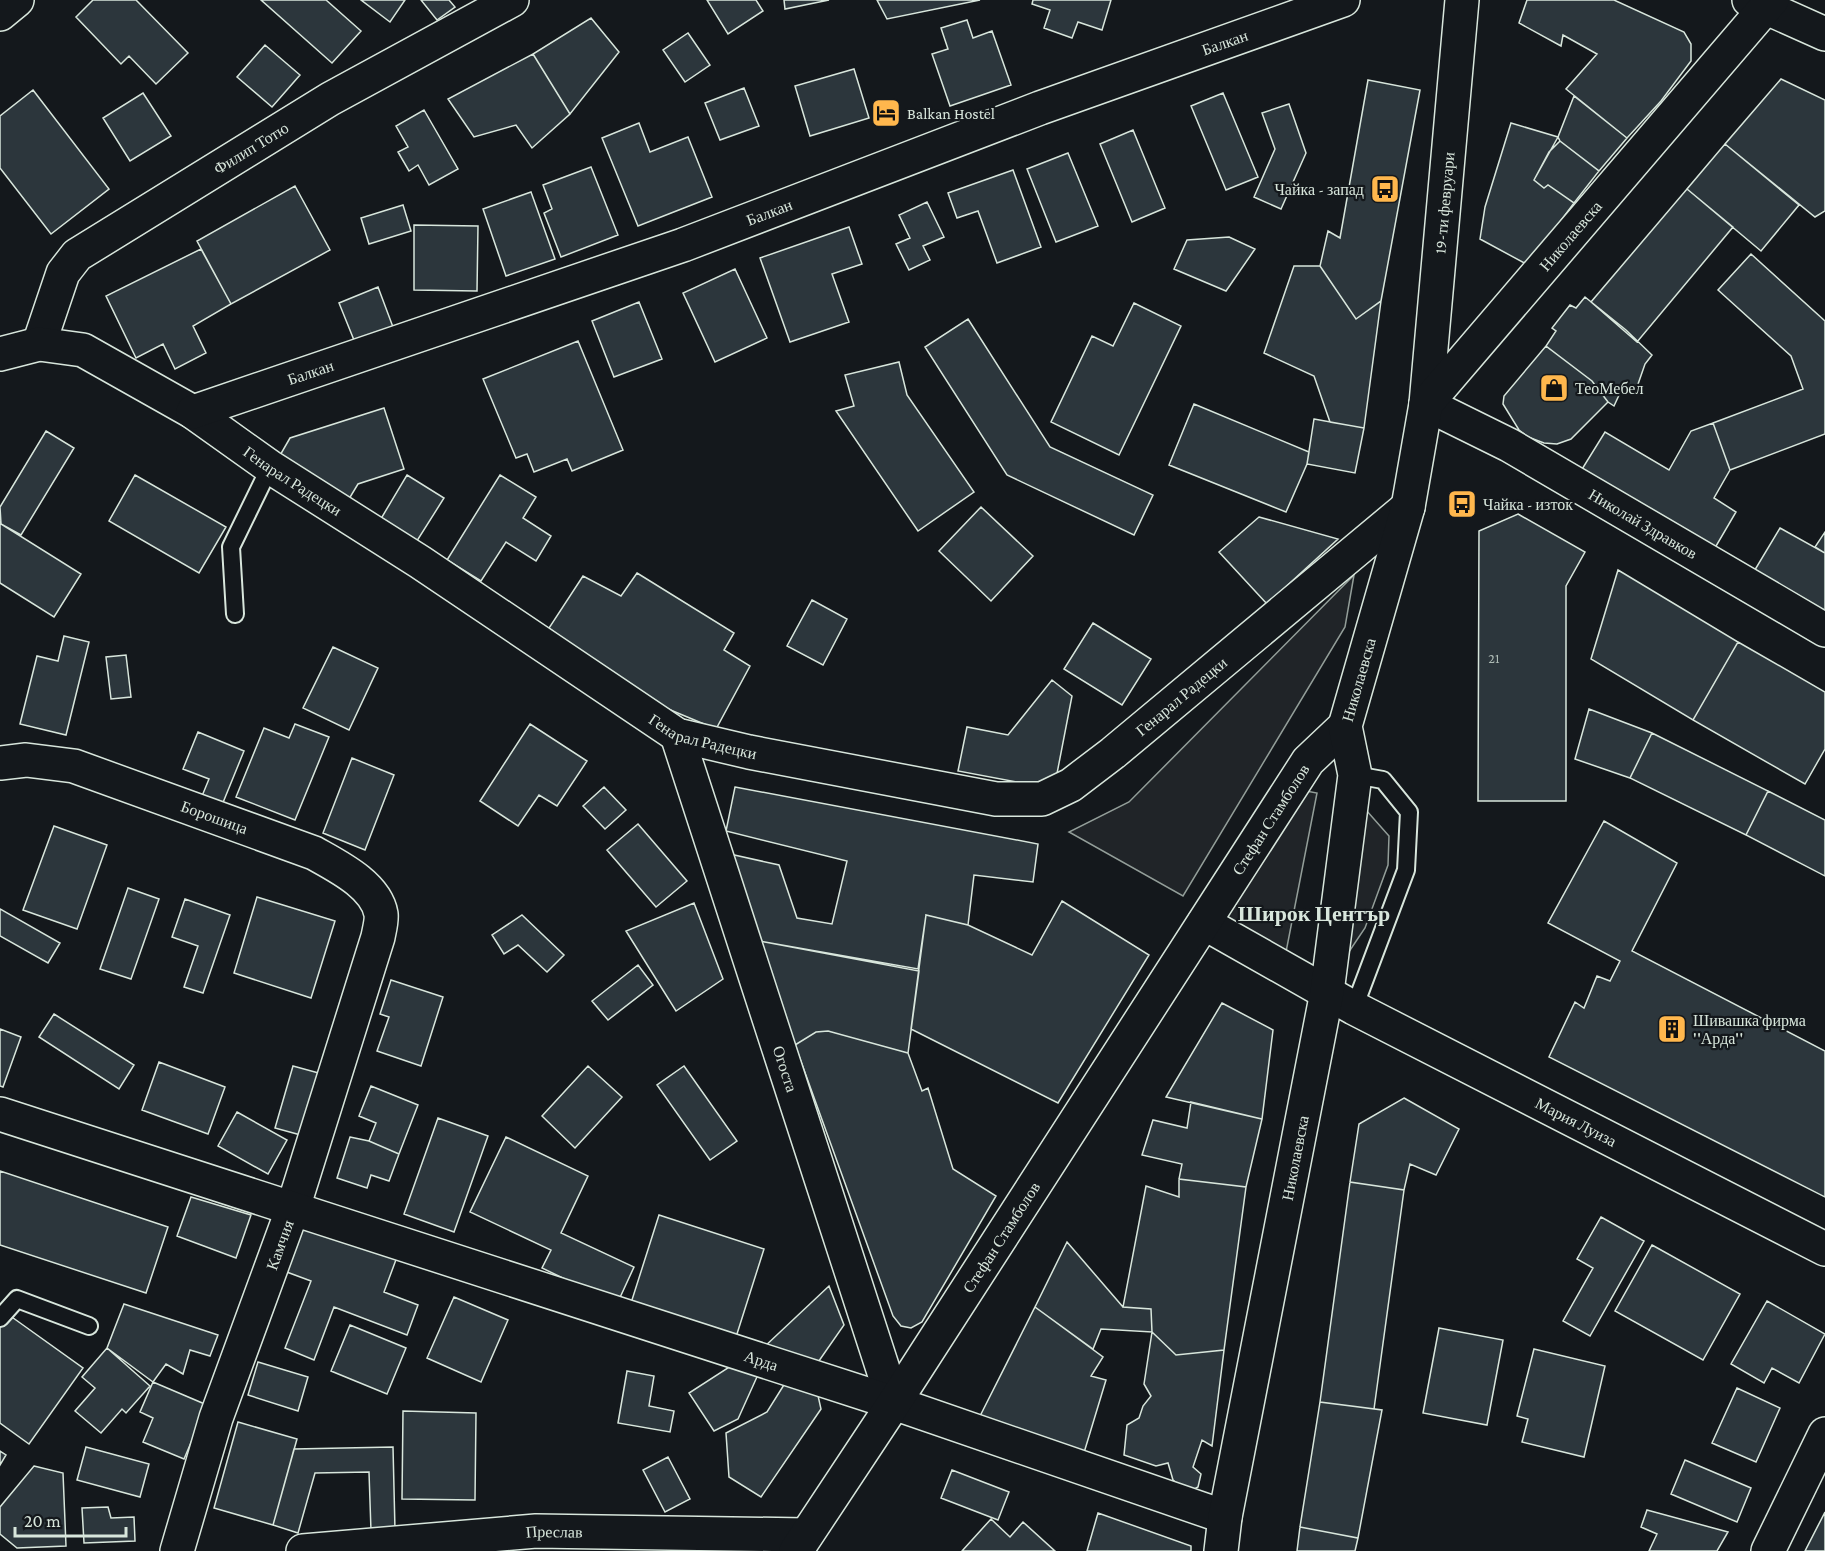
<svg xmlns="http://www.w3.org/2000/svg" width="1825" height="1551" viewBox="0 0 1825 1551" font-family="'Crimson Pro',serif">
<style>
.green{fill:#202428;stroke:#939e99;stroke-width:1.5}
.building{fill:#2c363c;stroke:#d8e6dc;stroke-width:1.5}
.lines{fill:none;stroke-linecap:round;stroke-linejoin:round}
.lane-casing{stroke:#d8e6dc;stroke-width:20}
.street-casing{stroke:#d8e6dc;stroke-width:36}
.secondary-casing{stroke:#d8e6dc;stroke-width:36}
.lane{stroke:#14181c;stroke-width:16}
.street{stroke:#14181c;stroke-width:33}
.secondary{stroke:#14181c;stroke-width:33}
.labels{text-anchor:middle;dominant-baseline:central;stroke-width:4.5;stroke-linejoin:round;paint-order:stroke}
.number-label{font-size:14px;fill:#adbab4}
.street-label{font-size:16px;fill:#d8e6dc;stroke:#14181c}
.poi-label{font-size:16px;fill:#d8e6dc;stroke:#14181c;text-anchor:start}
.district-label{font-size:22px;font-weight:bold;fill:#d8e6dc;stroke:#14181c}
</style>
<rect width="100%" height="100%" fill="#14181c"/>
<path class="green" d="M1354 575 1345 627 1183 896 1069 832 1129 802Z
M1301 790 1317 793 1286 952 1219 913Z
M1366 810 1389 836 1388 865 1365 928 1332 977Z"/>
<path class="building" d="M93 0H136L188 53 156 84 129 56 121 64 76 17Z
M261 0H326L361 31 332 63Z
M361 0H405L390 22Z
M421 0H449L455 7 437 20Z
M707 0H756L763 11 728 34Z
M784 0H829L785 9Z
M877 0H980L887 19Z
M1033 0H1111L1102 30 1078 22 1072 38 1044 28 1050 10 1032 4Z
M1527 0H1614L1684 32 1691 44V61L1661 101 1627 138 1566 89 1597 54 1563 35 1561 46 1519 23Z
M591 18 619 52 570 114 533 54Z
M967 20 973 38 992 31 1011 85 950 106 932 54 948 49 941 28Z
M688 33 710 65 685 82 663 50Z
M265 45 300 75 272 107 237 77Z
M533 54 570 114 532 148 516 125 474 137 448 99Z
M854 69 869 118 810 136 795 86Z
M1781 79 1825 100V211L1815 217 1725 144Z
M1368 80 1420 90 1381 301 1356 319 1320 266 1328 231 1340 238Z
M744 88 759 126 720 140 705 103Z
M33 90 109 189 51 234 0 168V116Z
M143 93 171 136 130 161 103 118Z
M1223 93 1258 177 1226 190 1191 106Z
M1574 96 1627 138 1599 171 1560 141 1558 137Z
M1289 104 1306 153 1281 209 1254 197 1275 149 1262 113Z
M424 110 458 169 429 185 418 165 409 171 398 152 408 147 396 126Z
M639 123 650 152 688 137 712 197 638 226 602 138Z
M1511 123 1558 137 1534 180 1544 188 1548 185 1574 203 1528 265 1480 239 1485 207Z
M1133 130 1165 208 1132 222 1100 144Z
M1560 141 1599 171 1574 203 1548 185 1544 188 1534 180 1549 152Z
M1725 144 1799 205 1761 251 1687 189Z
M1068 153 1098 226 1056 242 1027 169Z
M591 167 618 235 561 257 544 213 552 209 543 185Z
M1013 170 1041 247 997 263 978 211 957 218 948 193Z
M295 186 330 250 231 304 197 241Z
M1687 189 1733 227 1637 342 1591 302Z
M531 192 555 259 506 276 483 209Z
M927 202 944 237 923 246 930 260 909 270 896 244 910 238 899 215Z
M403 205 411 231 369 244 361 218Z
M414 225 478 226 477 291 414 290Z
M849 227 862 264 832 274 849 322 790 342 760 258Z
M1229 237 1255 249 1226 291 1174 269 1187 240Z
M201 249 231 304 193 326 206 353 175 369 163 344 136 358 106 296Z
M1751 254 1825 321V434L1730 470 1713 423 1803 389 1791 356 1718 290Z
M1294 266H1320L1356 319 1381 301 1364 428 1330 422 1314 376 1264 353Z
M735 269 767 338 715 362 683 293Z
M378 287 396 335 358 350 339 303Z
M1585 297 1626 330 1652 355 1645 364 1637 387 1632 392 1620 393 1614 406 1608 402 1592 381 1546 346 1556 331 1552 328 1570 305 1576 308Z
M639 302 662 359 614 377 592 321Z
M1134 303 1181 326 1119 455 1051 422 1092 336 1113 346Z
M968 319 1050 447 1153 495 1134 535 1007 475 925 347Z
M578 341 623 450 572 471 567 459 534 472 527 454 516 458 483 379Z
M1546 346 1592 381 1608 402 1571 439 1557 444 1544 443 1528 437 1519 430 1503 404 1504 396Z
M899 362 907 395 974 492 918 531 836 411 854 406 845 375Z
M1194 404 1309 452 1307 464 1286 512 1169 465Z
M384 408 404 469 358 484 349 499 279 457 290 438Z
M1314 419 1364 428 1355 473 1307 464Z
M1713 423 1730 470 1714 498 1736 512 1712 553 1579 474 1605 432 1669 470 1691 431Z
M46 431 74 448 21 535 1 524 0 507Z
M135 475 226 527 199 573 109 521Z
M407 475 444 498 415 544 379 522Z
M500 475 536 497 523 518 551 536 536 561 506 542 481 581 447 560Z
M981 507 1033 556 991 601 939 551Z
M1518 514 1585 552 1566 586V801H1478L1479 531Z
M1259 517 1338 539 1267 604 1219 552Z
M0 521 1 524 81 574 54 617 0 583Z
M1780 528 1825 553V616L1753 573Z
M1825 532V553L1815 547Z
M1618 570 1738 642 1693 720 1591 659Z
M637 573 734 633 724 650 750 666 716 729 637 696 549 628 583 576 621 596Z
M812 600 847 619 823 665 787 646Z
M1093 623 1151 659 1122 705 1064 669Z
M64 636 89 642 66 735 20 724 37 656 58 661Z
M1738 642 1825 692V749L1805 784 1693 720Z
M333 647 378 668 349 730 303 708Z
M126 655 131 697 111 699 106 657Z
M1052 680 1072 696 1054 789 958 771 967 727 1008 735Z
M1589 709 1652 733 1630 778 1575 759Z
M295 724 329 737 295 820 236 797 264 728 289 738Z
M530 724 587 761 557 806 539 795 518 826 480 801Z
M198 732 244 751 222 805 202 796 209 779 183 769Z
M1652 733 1768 791 1746 835 1630 778Z
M352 758 394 775 365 850 323 833Z
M604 787 626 810 605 829 583 806Z
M735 787 1038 844 1033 882 974 875 968 925 926 915 918 969 754 940 721 852 779 865 797 918 832 924 847 861 726 831Z
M1768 791 1825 820V876L1746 835Z
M1604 821 1677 863 1632 951 1825 1051V1197L1549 1057 1575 1002 1584 1008 1597 976 1610 981 1620 961 1548 923Z
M638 824 687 881 656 907 607 850Z
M54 826 107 845 77 929 23 910Z
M128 888 159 899 131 979 100 969Z
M257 897 335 921 311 998 234 973Z
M185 899 230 915 203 993 184 987 198 946 172 937Z
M1062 901 1149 955 1058 1103 911 1029 926 915 968 925 1032 955Z
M694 903 723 979 676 1011 626 931Z
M0 909 60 943 48 963 0 936Z
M522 915 564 955 547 972 518 945 504 954 492 935Z
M754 940 919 971 908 1053 828 1031 816 1032 795 1045Z
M638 965 653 985 608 1020 592 1001Z
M391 980 443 997 421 1066 377 1051 389 1017 380 1014Z
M1222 1003 1273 1030 1262 1119 1166 1097Z
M54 1014 134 1065 119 1089 39 1037Z
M0 1029 21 1037 3 1087 0 1086Z
M828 1031 908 1053 922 1091 928 1088 953 1169 996 1196 922 1322 911 1328 901 1326 893 1316 795 1045 816 1032Z
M159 1062 225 1087 208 1134 142 1110Z
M293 1066 326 1075 308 1137 275 1128Z
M588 1066 622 1097 575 1148 542 1116Z
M684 1066 737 1141 710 1160 657 1085Z
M371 1086 418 1105 399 1154 369 1141 376 1123 359 1116Z
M1404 1098 1459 1129 1436 1175 1410 1164 1404 1190 1350 1182 1359 1124Z
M1191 1102 1262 1119 1246 1187 1179 1179 1182 1164 1142 1155 1153 1120 1187 1128Z
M237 1112 287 1140 268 1174 218 1146Z
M438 1118 488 1136 454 1232 404 1214Z
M350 1137 369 1141 399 1154 389 1181 371 1175 367 1188 337 1178Z
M506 1137 588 1176 561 1233 634 1267 617 1304 542 1268 551 1250 470 1212Z
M0 1171 168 1227 146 1293 0 1245Z
M1179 1179 1246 1187 1224 1350 1176 1355 1152 1332 1151 1309 1123 1307 1146 1186 1179 1197Z
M1350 1182 1404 1190 1374 1409 1320 1402Z
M191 1197 251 1215 236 1258 177 1236Z
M659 1215 764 1249 736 1337 631 1303Z
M1601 1217 1644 1241 1590 1336 1563 1321 1593 1268 1577 1259Z
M303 1221 397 1257 384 1292 418 1305 407 1335 334 1307 314 1360 285 1348 311 1281 284 1271Z
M1067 1242 1123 1307 1151 1309 1152 1332 1101 1329 1093 1349 1035 1307Z
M1652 1245 1740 1294 1703 1360 1615 1311Z
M829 1286 844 1325 814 1368 762 1349Z
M454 1297 508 1320 481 1382 427 1358Z
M1767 1301 1825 1334 1799 1383 1772 1368 1764 1383 1731 1364Z
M124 1304 218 1335 210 1356 190 1350 183 1374 166 1364 153 1382 107 1348Z
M1035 1307 1103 1357 1091 1376 1106 1380 1083 1456 976 1424Z
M9 1315 83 1368 29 1444 0 1423V1327Z
M350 1325 406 1348 387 1394 331 1371Z
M1439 1328 1503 1340 1487 1425 1423 1413Z
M1152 1332 1176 1355 1224 1350 1212 1446 1202 1440 1193 1467 1201 1474 1198 1487 1191 1491 1181 1487 1173 1480 1168 1463 1156 1466 1124 1455 1127 1425 1139 1418 1143 1406 1151 1396 1144 1384Z
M107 1348 150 1386 126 1413 122 1409 101 1433 75 1411 95 1388 82 1377Z
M1534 1349 1605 1366 1584 1457 1522 1442 1528 1419 1517 1416Z
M740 1360 761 1368 738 1419 714 1431 689 1393Z
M258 1362 308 1377 298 1411 248 1395Z
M627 1371 654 1376 649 1406 674 1411 670 1432 618 1423Z
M787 1380 817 1391 821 1409 761 1497 729 1477 726 1433 767 1412Z
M153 1382 207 1405 184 1459 143 1442 153 1418 140 1412Z
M1737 1388 1780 1408 1756 1462 1712 1443Z
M1320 1402 1382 1410 1358 1538 1300 1527Z
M403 1411 476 1413 475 1500 402 1499Z
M238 1422 297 1439 273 1525 214 1508Z
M86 1447 149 1464 140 1497 77 1480Z
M393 1447 395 1530 371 1531 369 1472 315 1473 298 1533 273 1525 294 1449Z
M0 1451 6 1455 0 1465Z
M668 1457 690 1499 665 1512 643 1470Z
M1685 1460 1751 1488 1737 1522 1671 1494Z
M34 1466 63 1473 66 1546 17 1548 0 1534V1507Z
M952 1470 1009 1492 998 1520 941 1498Z
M108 1507 111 1518 134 1517 135 1541 84 1543 82 1508Z
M1647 1510 1728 1532 1717 1551H1649L1657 1534 1641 1527Z
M1825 1512V1551H1805Z
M1098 1513 1191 1546V1551H1087Z
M991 1519 1010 1537 1023 1522 1055 1551H962Z
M1300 1527 1358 1538 1355 1551H1297Z"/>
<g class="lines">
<g class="lane-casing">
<path id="lane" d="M235 614 231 547 270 467
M1354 1008 1406 870 1409 812 1383 780 1355 775
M0 1318 17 1299 89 1326"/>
</g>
<g class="street-casing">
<g id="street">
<path d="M1749 0 1825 34"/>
<path d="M0 14 17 0"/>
<path id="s1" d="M39 344 63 273 77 255 330 99 512 0"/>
<path id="s2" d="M0 354 39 344 83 350 193 412 270 467 420 562 677 735 749 752 996 799H1042L1071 785 1113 753 1408 507"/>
<path id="s3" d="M1426 404 1509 445 1825 630"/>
<path id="s4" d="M193 412 683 245 1040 108 1343 0"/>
<path id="s5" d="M677 735 894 1403"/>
<path id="s6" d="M0 763 26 760 74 766 314 853C337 866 376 885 381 914 382 921 379 931 378 937L293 1208 216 1418 177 1551"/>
<path id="s7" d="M0 1114 894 1403 1225 1517"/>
<path id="s8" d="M303 1551 536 1531 806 1535"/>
<path d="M1768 1551 1825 1434"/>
</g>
</g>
<g class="secondary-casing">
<g id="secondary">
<path id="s9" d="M1426 404 1462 0"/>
<path id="s10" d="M1204 923 1354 1008 1825 1249"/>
<path id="s11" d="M796 1551 894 1403 1308 761 1345 726"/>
<path id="s12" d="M1221 1551 1225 1517 1327 992 1355 775 1345 726 1408 507 1426 404 1772 0"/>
</g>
</g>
<use href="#lane" class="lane"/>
<use href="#street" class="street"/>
<use href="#secondary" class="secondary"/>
</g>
<defs>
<g id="hotel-square" transform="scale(1.5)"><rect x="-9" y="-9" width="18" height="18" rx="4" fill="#ffb74d" stroke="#14181c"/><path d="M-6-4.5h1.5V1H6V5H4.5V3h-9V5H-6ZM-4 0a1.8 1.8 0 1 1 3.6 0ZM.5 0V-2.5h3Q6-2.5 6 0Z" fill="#111"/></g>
<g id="bus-square" transform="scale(1.5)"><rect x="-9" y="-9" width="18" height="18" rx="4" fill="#ffb74d" stroke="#14181c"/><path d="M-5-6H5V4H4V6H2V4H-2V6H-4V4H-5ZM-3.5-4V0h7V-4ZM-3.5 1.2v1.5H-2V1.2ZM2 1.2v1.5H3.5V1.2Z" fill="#111"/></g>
<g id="shop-square" transform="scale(1.5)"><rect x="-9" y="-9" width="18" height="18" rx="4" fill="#ffb74d" stroke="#14181c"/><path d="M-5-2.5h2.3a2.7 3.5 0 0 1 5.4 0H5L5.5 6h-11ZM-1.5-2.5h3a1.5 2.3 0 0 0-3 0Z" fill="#111"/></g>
<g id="building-square" transform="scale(1.5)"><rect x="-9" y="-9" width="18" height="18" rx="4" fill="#ffb74d" stroke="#14181c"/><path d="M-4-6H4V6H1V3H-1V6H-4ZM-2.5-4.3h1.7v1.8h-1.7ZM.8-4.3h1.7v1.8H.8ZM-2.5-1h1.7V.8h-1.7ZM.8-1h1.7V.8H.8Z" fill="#111"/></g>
</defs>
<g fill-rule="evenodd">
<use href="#hotel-square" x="886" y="113"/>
<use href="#bus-square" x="1385" y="189"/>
<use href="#shop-square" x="1554" y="388"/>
<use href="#bus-square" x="1462" y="504"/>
<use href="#building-square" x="1672" y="1029"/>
</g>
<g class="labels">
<g class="number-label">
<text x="1494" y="658">21</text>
</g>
<g class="street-label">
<text stroke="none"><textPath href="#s4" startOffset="1096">Балкан</textPath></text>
<text stroke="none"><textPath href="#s1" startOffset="302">Филип Тотю</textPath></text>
<text stroke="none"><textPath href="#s9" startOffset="202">19-ти февруари</textPath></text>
<text stroke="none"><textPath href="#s4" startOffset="610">Балкан</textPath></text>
<text stroke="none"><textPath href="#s12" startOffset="1392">Николаевска</textPath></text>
<text stroke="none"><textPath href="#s4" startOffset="124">Балкан</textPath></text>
<text stroke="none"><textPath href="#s2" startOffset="332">Генарал Радецки</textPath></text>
<text stroke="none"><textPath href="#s3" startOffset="248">Николай Здравков</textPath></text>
<text stroke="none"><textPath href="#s12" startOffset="886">Николаевска</textPath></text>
<text stroke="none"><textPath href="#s2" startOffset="1338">Генарал Радецки</textPath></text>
<text stroke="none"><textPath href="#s2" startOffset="818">Генарал Радецки</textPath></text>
<text stroke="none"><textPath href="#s6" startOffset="224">Борошица</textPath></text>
<text stroke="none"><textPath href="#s11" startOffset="872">Стефан Стамболов</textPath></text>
<text stroke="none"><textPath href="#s5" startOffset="351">Огоста</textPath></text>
<text stroke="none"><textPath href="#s10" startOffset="422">Мария Луиза</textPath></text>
<text stroke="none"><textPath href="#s12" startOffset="400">Николаевска</textPath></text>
<text stroke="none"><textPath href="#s11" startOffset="375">Стефан Стамболов</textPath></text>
<text transform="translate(280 1245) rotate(-70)">Камчия</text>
<text stroke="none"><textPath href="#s7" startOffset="800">Арда</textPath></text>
<text stroke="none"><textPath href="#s8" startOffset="252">Преслав</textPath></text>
</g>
<g class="poi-label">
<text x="907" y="113">Balkan Hostel</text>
<text x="1364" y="189" text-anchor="end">Чайка - запад</text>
<text x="1575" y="388">ТеоМебел</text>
<text x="1483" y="504">Чайка - изток</text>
<text x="1693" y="1020">Шивашка фирма<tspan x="1693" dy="18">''Арда''</tspan></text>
</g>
<g class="district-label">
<text x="1314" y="913">Широк Център</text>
</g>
</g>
<path d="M15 1527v9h111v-9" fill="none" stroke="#d8e6dc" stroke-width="3"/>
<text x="24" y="1527" font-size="18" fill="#d8e6dc" stroke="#14181c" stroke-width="4.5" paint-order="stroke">20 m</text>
</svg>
